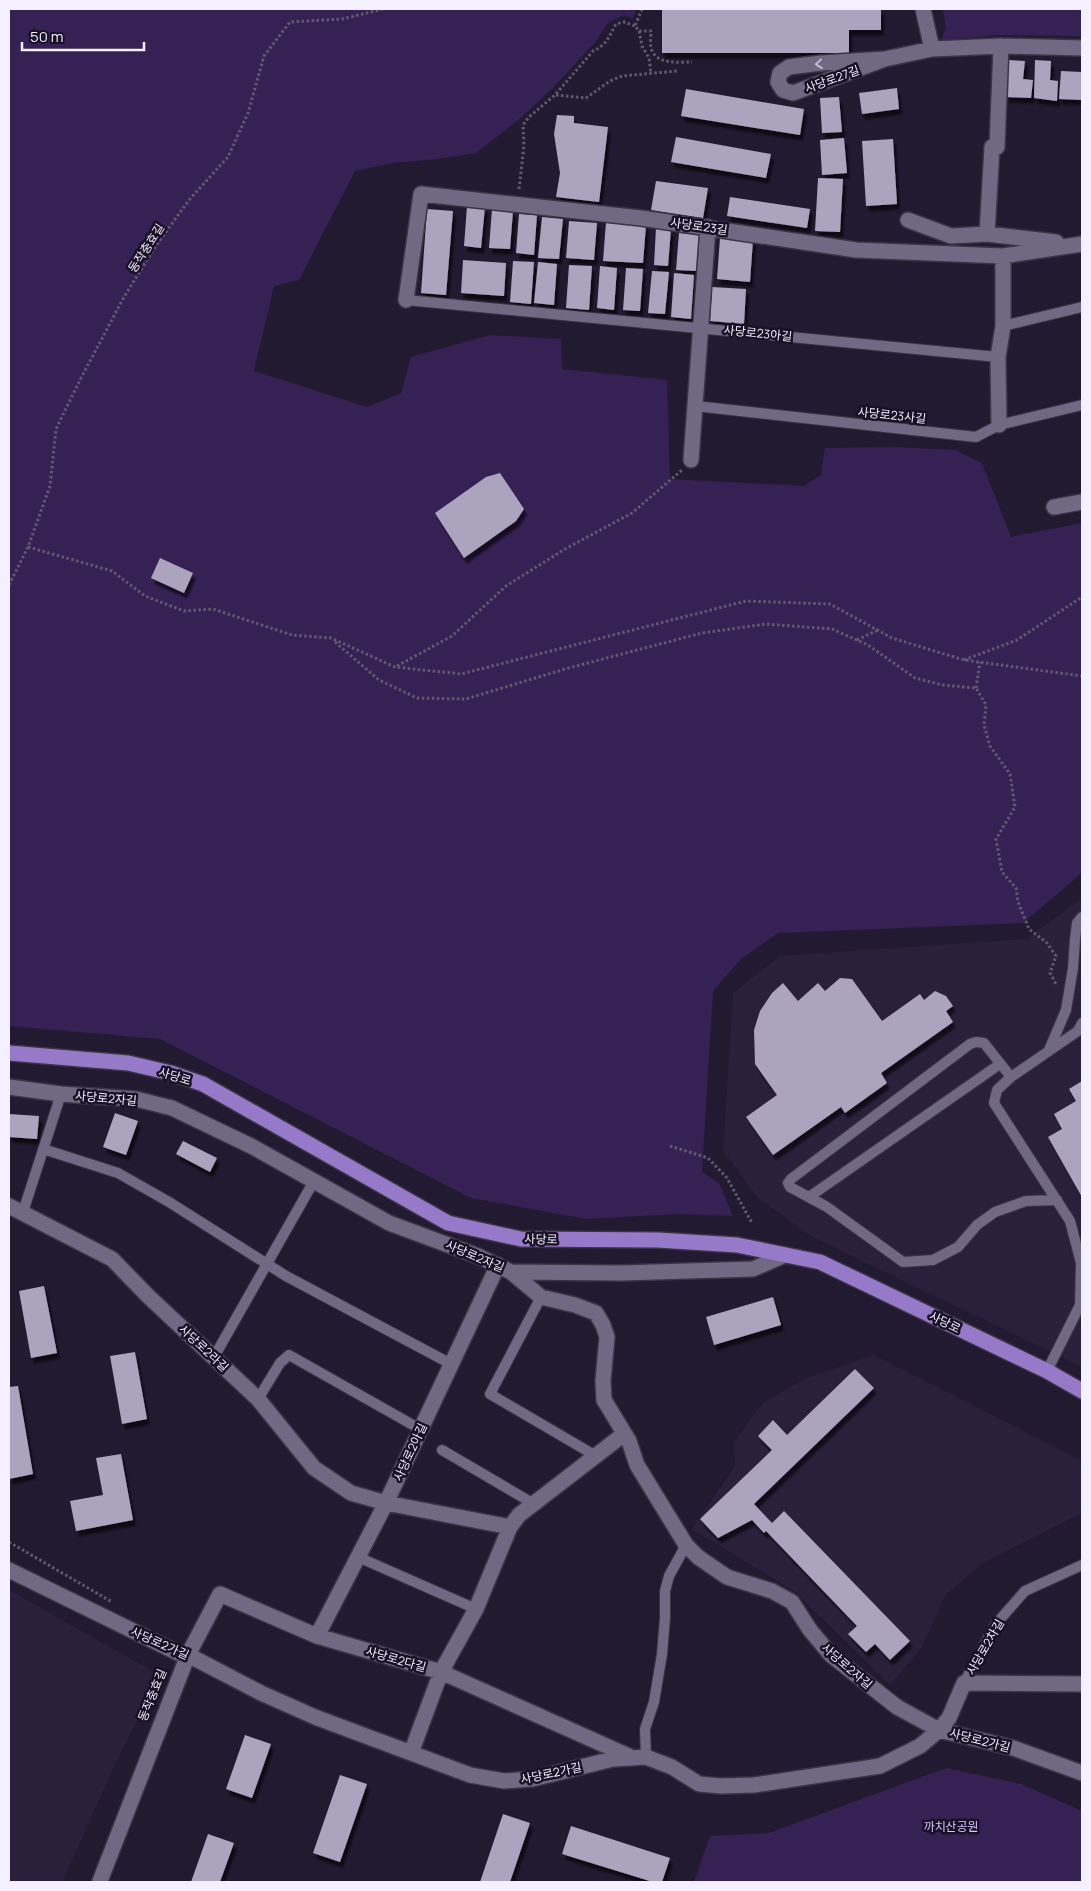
<svg xmlns="http://www.w3.org/2000/svg" width="1091" height="1891" viewBox="0 0 1091 1891" font-family="Manrope,'Noto Sans KR',sans-serif">
<style>
.built{fill:#2a203c}
.green{fill:#362155}
.building{fill:#aca3bf;filter:url(#shadow)}
.lines{fill:none;stroke-linecap:round;stroke-linejoin:round}
.lane-casing{stroke:#3a3445;stroke-width:12}
.street-casing{stroke:#3a3445;stroke-width:18}
.primary-casing{stroke:#3a3445;stroke-width:18}
.path{stroke:#615a6e;stroke-width:3;stroke-dasharray:2.5 2.5;stroke-linecap:butt}
.lane{stroke:#716883;stroke-width:10}
.street{stroke:#716883;stroke-width:15}
.primary{stroke:#9779ca;stroke-width:15}
.oneway{stroke:#c0bacd}
.labels{text-anchor:middle;dominant-baseline:central;stroke-width:5;stroke-linejoin:round;paint-order:stroke}
.street-label{font-size:12px;fill:#f4f0ff;stroke:#191126}
.park-label{font-size:12px;fill:#d7c4fe;stroke:#191126}
</style>
<defs>
<filter id="shadow"><feDropShadow dx="3" dy="5.5" stdDeviation="1" flood-color="#0009"/></filter>
</defs>
<rect width="100%" height="100%" fill="#221a30"/>
<path class="built" d="M1082 898V1367L811 1236 758 1198 723 1151 733 993 780 956 1027 939Z
M873 1355 1082 1461V1513L983 1563 946 1594 921 1648 890 1685 794 1591 692 1529 735 1466 734 1442 763 1403 805 1379Z
M9 1590 159 1675 118 1758 62 1882H9Z"/>
<path class="green" d="M9 9H636L633 19 624 15 608 23 597 40 551 90 517 121 476 153 438 159 392 163 355 171 299 280 274 286 254 371 367 407 401 393 411 357 490 335 561 339 562 369 667 380 670 479 804 486 821 475 825 448 894 447 955 450 982 463 1011 537 1082 523V873L1023 923 778 933 741 959 713 991 702 1172 719 1183 733 1216 676 1214 586 1219 471 1198 160 1039 9 1026Z
M943 9H1082V36L1000 35 941 40 946 28Z
M946 1768 1021 1784 1082 1811V1882H694L710 1836 769 1833Z"/>
<path class="building" d="M662 9H881V30H849V53H662Z
M1009 60 1025 61 1023 79 1033 80 1031 98 1006 97Z
M1035 60 1051 61 1050 80 1058 81 1057 101 1034 98Z
M1061 71 1082 72V100L1059 99Z
M897 88 899 109 862 114 859 93Z
M686 89 804 109 800 135 681 116Z
M839 97 842 132 822 133 820 98Z
M557 115 574 116V123L608 127 599 202 556 197 560 173 554 134Z
M676 137 771 154 766 178 671 162Z
M844 138 847 173 822 175 820 140Z
M893 139 897 204 866 206 862 141Z
M818 178 843 179 840 232 815 231Z
M656 181 708 188 703 218 651 210Z
M730 197 810 209 807 228 727 216Z
M467 206 485 207 481 248 464 246Z
M427 209 453 211 446 295 421 293Z
M492 209 513 211 510 249 489 248Z
M519 214 537 215 534 255 516 253Z
M542 217 563 219 559 259 538 258Z
M569 221 597 223 594 260 566 258Z
M606 222 646 225 643 263 603 261Z
M656 228 671 229 668 266 654 265Z
M679 233 700 235 697 271 676 270Z
M720 238 753 240 750 282 717 279Z
M463 260 506 263 504 296 461 293Z
M513 261 534 262 531 304 510 302Z
M538 262 557 264 554 305 534 303Z
M569 265 592 266 589 310 566 308Z
M600 266 617 268 614 310 597 308Z
M626 268 643 269 640 311 623 310Z
M652 271 669 272 665 314 648 313Z
M674 273 694 275 691 319 671 317Z
M712 287 746 289 744 324 710 321Z
M500 473 524 509 516 521 464 558 435 513 486 477Z
M160 558 193 573 184 593 151 578Z
M840 978 852 979 882 1021 920 994 924 1000 935 991 946 996 953 1006 946 1011 953 1022 881 1073 887 1083 845 1113 841 1107 773 1155 746 1117 777 1095 755 1064 754 1030 760 1011 772 993 783 983 798 1001 818 983 825 991Z
M1082 1081V1197L1048 1137 1062 1129 1054 1114 1076 1101 1069 1089Z
M115 1113 138 1121 126 1155 103 1147Z
M9 1114 39 1116 37 1139 9 1137Z
M183 1141 217 1158 210 1172 176 1154Z
M44 1286 57 1353 31 1358 19 1291Z
M773 1297 781 1325 714 1345 706 1317Z
M135 1352 147 1419 122 1424 110 1356Z
M855 1369 874 1388 754 1504 772 1523 784 1511 910 1641 890 1660 875 1644 866 1652 848 1634 857 1626 766 1531 764 1533 752 1520 718 1538 700 1519 772 1450 758 1436 773 1420 787 1435Z
M18 1386 33 1474 9 1479V1387Z
M121 1454 133 1520 76 1531 70 1501 103 1495 96 1458Z
M245 1735 271 1744 252 1798 226 1789Z
M340 1775 367 1784 340 1862 313 1853Z
M503 1814 530 1823 510 1882H480Z
M571 1826 670 1858 662 1882H653L562 1854Z
M208 1834 234 1843 220 1882H191Z"/>
<g class="lines">
<g class="lane-casing">
<path id="lane" d="M406 300 998 357
M1003 326 1082 307
M695 406 976 437 999 425 1082 405
M1049 1050 1066 1010 1073 968 1075 939 1077 923 1082 917
M1011 1077 984 1043 976 1042 970 1044 791 1179 788 1183 790 1187 827 1207 903 1262 933 1260 958 1247 977 1225 995 1212 1026 1201 1057 1200
M43 1149 118 1173 169 1202 286 1276 451 1364
M809 1197 1000 1064
M23 1212 61 1094
M541 1297 490 1394 596 1456
M214 1357 314 1181
M1047 1371 1080 1305 1081 1263 1070 1221 994 1103 997 1090 1011 1077 1078 1031 1082 1023
M258 1399 280 1363 289 1355 420 1429
M442 1450 534 1504
M358 1557 476 1609
M964 1683 995 1625 1025 1591 1082 1565
M646 1757 645 1729 654 1702 662 1654 665 1618V1591L669 1576 686 1545"/>
</g>
<g class="street-casing">
<path id="street" d="M923 9 932 49
M1001 46 997 147H992L987 234 1056 242
M885 59 821 63 789 67 780 73 778 82 783 90 793 93 885 59 932 49 1001 46 1082 48
M908 220 951 236 987 234
M406 300 421 194 641 218 856 250 1003 256 1082 244
M999 425 998 357 1003 326V256
M691 460 708 227
M1054 507 1082 502
M9 1087 61 1094 136 1099 172 1108 253 1147 389 1223 478 1256 511 1272 541 1297 575 1305 596 1313 603 1325 607 1337 603 1381 604 1400 629 1441 637 1465 686 1545 698 1557 727 1577 772 1591 792 1602 810 1630 831 1655 897 1707 939 1730 1013 1748 1082 1773
M9 1206 112 1259 149 1297 258 1399 314 1468 351 1493 386 1503 510 1527
M511 1272 621 1273 753 1269 785 1255
M9 1570 178 1653 188 1655 261 1693 315 1717 470 1775 504 1781 532 1779 613 1759 646 1757 672 1767 699 1784 721 1786 754 1785 880 1766 920 1746 939 1730 949 1718 964 1683 1082 1684
M317 1636 386 1503 498 1265
M411 1753 441 1672 476 1609 510 1527 519 1515 624 1434
M100 1881 188 1655 220 1594 317 1636 441 1672 631 1757"/>
</g>
<g class="primary-casing">
<path id="primary" d="M9 1053 128 1063 171 1073 203 1084 448 1223 521 1239 658 1240 737 1245 820 1262 1047 1371 1082 1391"/>
</g>
<path class="path" d="M642 9 635 26 639 31H651C651 36 650 43 651 48 656 65 677 62 692 62
M639 31 642 46 649 58 651 73
M556 95 586 98 610 81 622 76 677 71
M519 189 524 146 523 125 529 117 555 95 593 51C607 45 609 36 616 24L624 22 635 26
M28 547 112 571 145 596 184 611 213 609 292 635 331 638 395 667 461 674 746 601 830 604 892 638 964 660 1082 676
M9 585 28 547 50 486 56 429 81 378 124 297 155 247 189 200 228 157 248 113 264 56 290 22 342 19 383 9
M857 640 878 630
M335 642 379 680 417 698 466 699 565 669 702 633 766 624 832 629 868 645 915 678 942 685 976 688 986 705 984 725 990 746 1010 774 1015 807 996 839 1002 872 1016 888 1018 902 1029 929 1047 943 1056 956 1050 973 1057 986
M964 660 1017 640 1082 597
M397 666 452 636 506 586 565 549 632 513 682 470
M976 688 980 662
M670 1146 708 1158 727 1178 752 1223
M9 1542 112 1602"/>
<use href="#lane" class="lane"/>
<use href="#street" class="street"/>
<use href="#primary" class="primary"/>
</g>
<defs><path id="oneway-chevron" d="M-2-3.5L2.5 0L-2 3.5" fill="none" stroke-width="1.6" stroke-linecap="round" stroke-linejoin="round" transform="scale(1.25)"/></defs>
<use class="oneway" href="#oneway-chevron" transform="translate(819 64) rotate(174)"/>
<g class="labels">
<g class="street-label">
<text transform="translate(832 79) rotate(-20)">사당로27길</text>
<text transform="translate(699 226) rotate(8)">사당로23길</text>
<text transform="translate(146 248) rotate(-57)">동작충효길</text>
<text transform="translate(758 333) rotate(6)">사당로23아길</text>
<text transform="translate(892 415) rotate(6)">사당로23사길</text>
<text transform="translate(175 1076) rotate(17)">사당로</text>
<text transform="translate(106 1098) rotate(5)">사당로2자길</text>
<text transform="translate(541 1239) rotate(1)">사당로</text>
<text transform="translate(475 1256) rotate(23)">사당로2자길</text>
<text transform="translate(945 1322) rotate(26)">사당로</text>
<text transform="translate(204 1348) rotate(43)">사당로2라길</text>
<text transform="translate(410 1452) rotate(-65)">사당로2아길</text>
<text transform="translate(160 1643) rotate(24)">사당로2가길</text>
<text transform="translate(985 1647) rotate(-60)">사당로2차길</text>
<text transform="translate(396 1659) rotate(16)">사당로2다길</text>
<text transform="translate(847 1666) rotate(41)">사당로2자길</text>
<text transform="translate(152 1695) rotate(-68)">동작충효길</text>
<text transform="translate(980 1740) rotate(14)">사당로2가길</text>
<text transform="translate(551 1773) rotate(-12)">사당로2가길</text>
</g>
<g class="park-label">
<text x="951" y="1826">까치산공원</text>
</g>
</g>
<rect width="1091" height="1891" fill="none" stroke="#f4f0ff" stroke-width="20"/>
<path d="M22 42v8h122v-8" fill="none" stroke="#f4f0ff" stroke-width="2.5"/>
<text x="30" y="42" font-size="15" fill="#f4f0ff" stroke="#191126" stroke-width="4" paint-order="stroke">50 m</text>
</svg>
